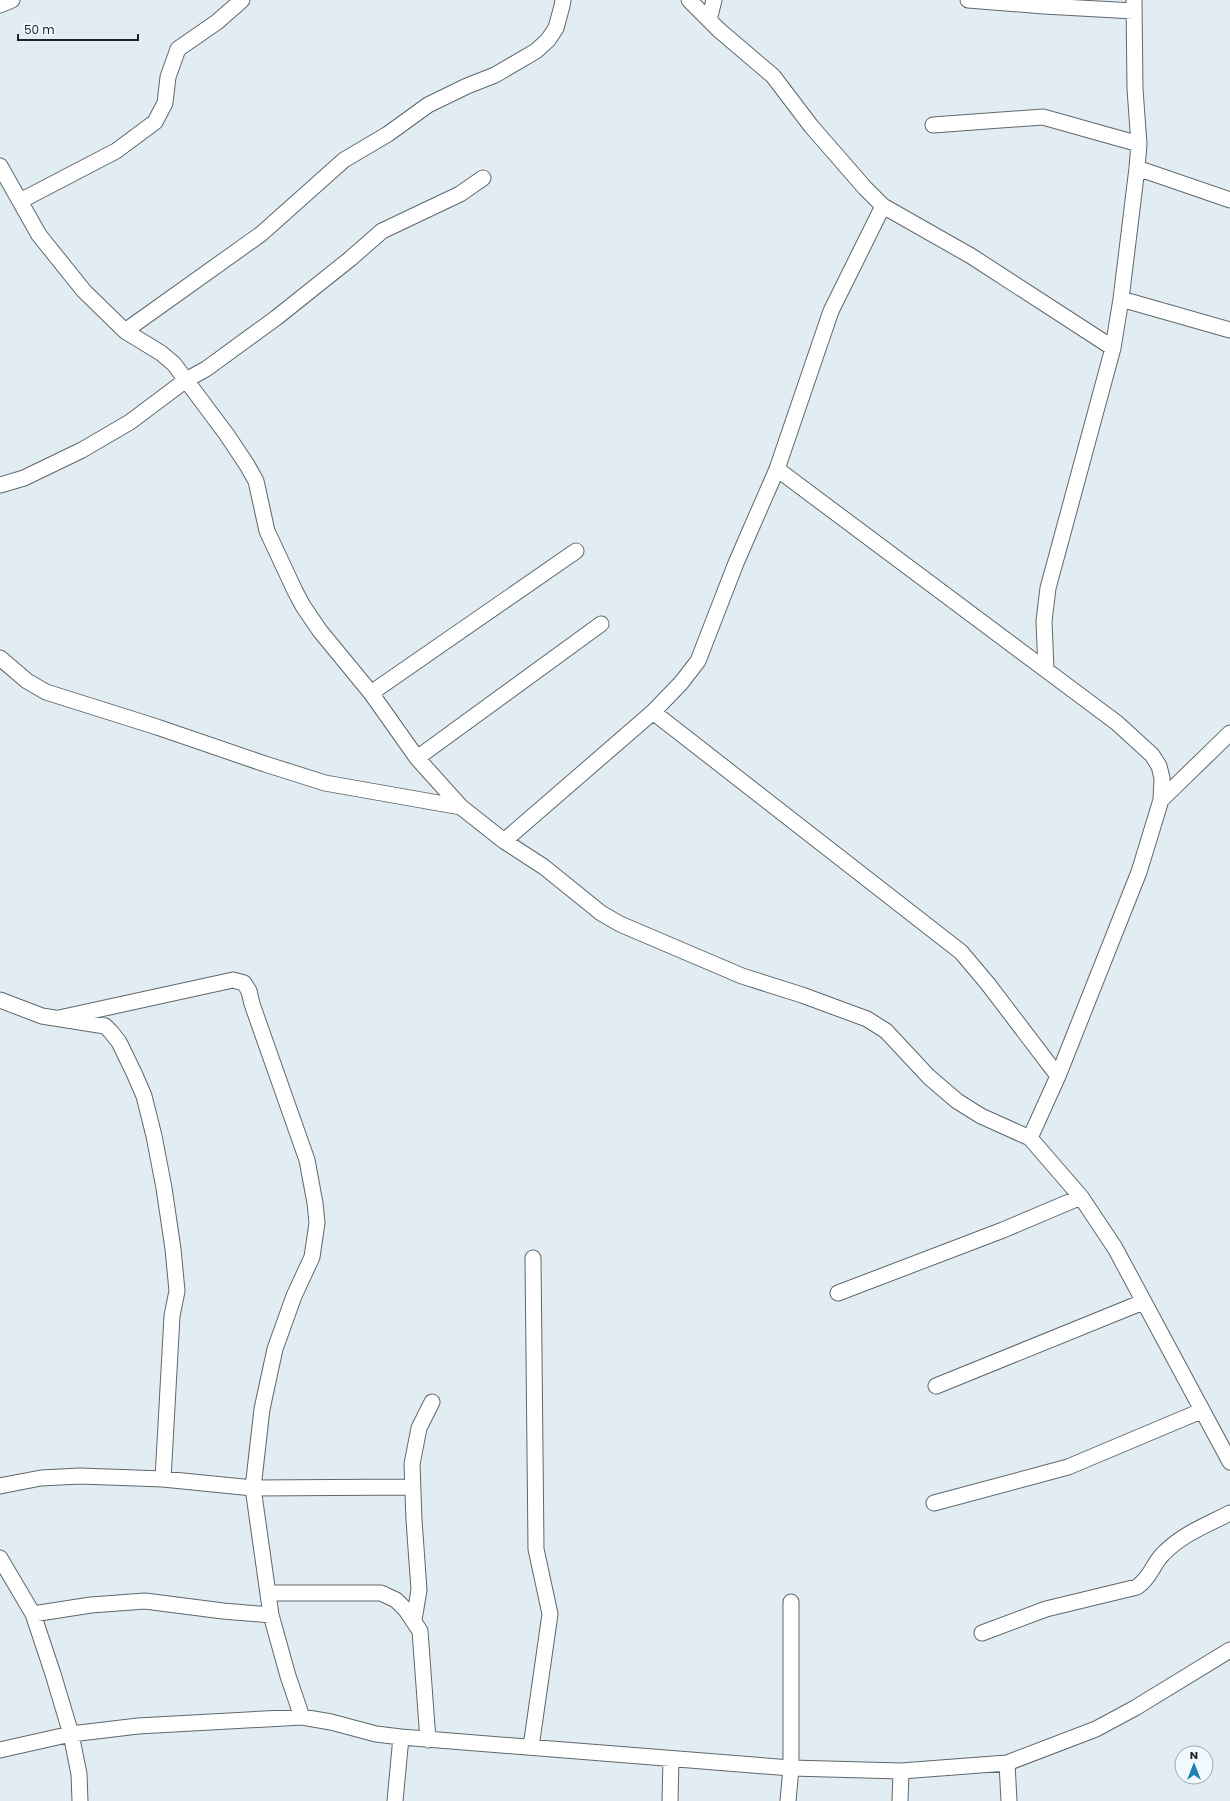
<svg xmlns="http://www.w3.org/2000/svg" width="1230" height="1801" viewBox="0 0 1230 1801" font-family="Poppins,sans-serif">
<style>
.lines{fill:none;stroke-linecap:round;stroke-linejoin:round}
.street-casing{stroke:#5e676c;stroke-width:17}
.street{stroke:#fff;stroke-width:15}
</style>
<rect width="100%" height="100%" fill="#e2edf3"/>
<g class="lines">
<g class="street-casing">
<path id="street" d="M689 0 719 30 773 76 811 126 865 188 883 206 971 256 1113 348
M968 0 1044 6 1134 11
M0 5 12 0
M709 20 714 0
M933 125 1043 117 1139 144
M0 166 39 235 84 291 125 331 161 353 174 364 227 435 247 465 256 481 267 531 295 591 303 606 320 631 371 693 417 758 461 807 504 841 544 867 601 913 620 924 742 976 802 995 867 1019 886 1031 929 1077 957 1101 981 1116 1030 1138 1081 1197 1115 1248 1230 1462
M1137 168 1230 200
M20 201 116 151 155 122 165 103 168 77 178 49 217 22 242 0
M1121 299 1230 330
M125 331 261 234 344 160 388 134 428 105 467 86 495 75 536 51 548 40 556 28 562 6 563 0
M777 469 1046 670
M0 485 24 478 82 450 130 422 186 380 206 369 276 318 350 259 382 231 460 194 483 178
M0 658 27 681 46 692 157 727 265 764 325 783 461 807
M371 693 576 551
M653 712 961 952 988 984 1058 1076
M417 758 601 624
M1161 800 1230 733
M504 841 653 712 681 683 698 661 736 563 777 469 831 311 883 206
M0 1000 42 1016 105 1026 111 1032 119 1042 134 1073 144 1096 154 1136 164 1188 173 1249 177 1291 172 1316 163 1479
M59 1018 233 980 244 983 249 991 252 1004 307 1160 315 1203 317 1223 312 1257 294 1296 275 1349 262 1409 253 1488 271 1615 288 1676 302 1717
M1030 1138 1058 1076 1139 872 1161 800 1162 778 1159 766 1152 755 1117 723 1046 670 1044 621 1048 588 1113 348 1121 299 1137 168 1139 144 1135 89 1134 0
M838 1293 1003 1230 1081 1197
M936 1386 1143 1302
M0 1486 41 1478 80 1476 163 1479 253 1488 412 1487
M934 1503 1068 1467 1201 1411
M0 1558 33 1614 53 1674 71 1734 79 1774 80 1801
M269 1593H381L396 1600 406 1610 420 1631 428 1740
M33 1614 91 1605 145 1601 223 1611 271 1615
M414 1620 419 1590 414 1520 412 1464 419 1428 432 1402
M982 1633 1046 1609 1137 1587C1152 1576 1152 1565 1163 1554 1182 1534 1207 1525 1230 1513
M531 1747 550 1614 536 1549 533 1258
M0 1750 71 1734 138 1726 302 1717 331 1722 376 1734 401 1737 791 1768 901 1771 1007 1763 1096 1729 1135 1708 1230 1650
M1007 1763 1009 1801
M395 1801 401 1737
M670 1801 671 1759
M788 1801 791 1768V1602
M900 1801 901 1771"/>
</g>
<use href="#street" class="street"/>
</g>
<g transform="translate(1194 1765)"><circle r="19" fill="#f1f9ff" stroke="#9da3a8"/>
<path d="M0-3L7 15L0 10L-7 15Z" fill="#2282ae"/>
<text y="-6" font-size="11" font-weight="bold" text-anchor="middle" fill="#1f2325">N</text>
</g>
<path d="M18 34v6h120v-6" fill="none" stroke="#1f2325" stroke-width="2"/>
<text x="24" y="34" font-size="12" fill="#1f2325" stroke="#f1f9ff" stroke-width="3" paint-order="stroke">50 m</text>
</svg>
